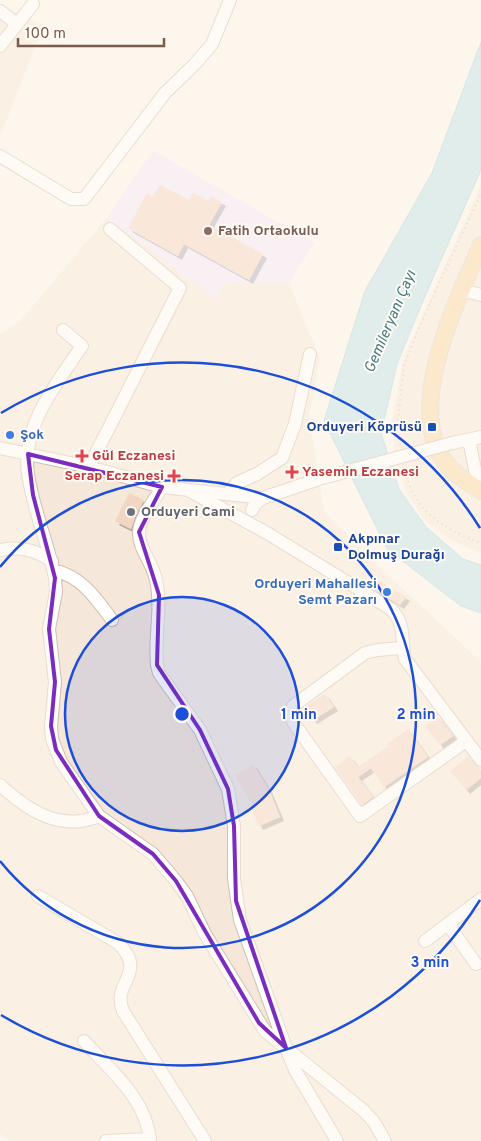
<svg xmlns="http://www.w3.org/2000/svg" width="481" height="1141" viewBox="0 0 481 1141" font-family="Overpass,sans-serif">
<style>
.residential{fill:#f5e8da}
.education{fill:#f3e8fa}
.water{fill:#bfe3e8;stroke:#a5d3da}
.building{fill:#f3d5c3;filter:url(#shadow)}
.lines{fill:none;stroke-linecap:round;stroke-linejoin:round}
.minor-casing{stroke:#d1beb0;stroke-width:14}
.major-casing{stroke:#dad1cd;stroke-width:18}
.path{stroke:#d9b8a5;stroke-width:2;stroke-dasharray:1 4;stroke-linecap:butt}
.minor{stroke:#fff;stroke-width:12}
.major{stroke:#fbd9a5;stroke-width:16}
.minor-bridge-casing{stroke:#d1beb0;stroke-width:14;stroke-linecap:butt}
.minor-bridge{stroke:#fff;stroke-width:12}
.marked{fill:none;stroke:#7b2cbf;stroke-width:4;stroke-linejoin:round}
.ring{fill:none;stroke:#1d4ed8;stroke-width:2.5}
.education-dot{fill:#8d6e63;stroke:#fffaf3;stroke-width:2}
.transit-dot{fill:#1a4fb4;stroke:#fffaf3;stroke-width:2}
.shop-dot{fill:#3f7fe0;stroke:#fffaf3;stroke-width:2}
.health-dot{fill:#e0444e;stroke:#fffaf3;stroke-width:2}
.worship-dot{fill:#6b7280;stroke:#fffaf3;stroke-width:2}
.labels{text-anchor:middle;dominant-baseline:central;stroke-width:4;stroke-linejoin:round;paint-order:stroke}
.education-label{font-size:14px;font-weight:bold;fill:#785e54;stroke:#fffaf3;text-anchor:start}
.transit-label{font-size:14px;font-weight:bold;fill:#164399;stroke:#fffaf3;text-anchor:end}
.shop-label{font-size:14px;font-weight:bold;fill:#366cbe;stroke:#fffaf3;text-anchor:start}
.health-label{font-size:14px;font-weight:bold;fill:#be3a42;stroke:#fffaf3;text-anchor:start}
.worship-label{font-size:14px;font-weight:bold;fill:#5b616d;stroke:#fffaf3;text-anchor:start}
.water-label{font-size:15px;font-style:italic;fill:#437c86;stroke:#fffaf3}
.centre{fill:#1d4ed8;stroke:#fffaf3;stroke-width:2.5}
.ring-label{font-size:15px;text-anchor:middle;font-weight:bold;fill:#1d4ed8;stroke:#fffaf3;stroke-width:4;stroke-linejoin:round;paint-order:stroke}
</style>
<defs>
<filter id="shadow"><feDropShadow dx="4" dy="4" stdDeviation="0" flood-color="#0004"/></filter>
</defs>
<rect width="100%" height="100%" fill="#fdf6ec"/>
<path class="residential" d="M0 4 43 26 0 137Z
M153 151 314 243 289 283 320 359 309 416 324 511 375 563 481 662V1141H11L0 1134V335L22 319 107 218Z
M481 185V553L452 541 425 520 406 492 396 460 391 426 404 357Z"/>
<path class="education" d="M153 151 314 243 289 283 222 284 218 300 107 218Z"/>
<path class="water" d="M481 42V170L425 296 397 364 381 433 399 489 426 527 463 559 481 565V613L461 606 387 549 324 421 365 291 432 173Z"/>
<path class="building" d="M160 185 189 200 193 192 208 201 211 196 222 202 209 225 263 254 249 280 184 244 178 256 128 228 147 193 153 197Z
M129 493 144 500 135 517 131 529 115 521Z
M374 578 406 597 400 605 369 586Z
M325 694 334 707 313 720 305 707Z
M438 717 453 736 440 745 425 726Z
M408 729 428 757 384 787 371 768 358 777 373 797 362 805 335 767 350 756 358 767 389 746 387 744Z
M468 756 481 772V778L466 790 450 771Z
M253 764 268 788 280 817 259 826 250 806 253 805 235 776Z"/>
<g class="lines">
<g class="minor-casing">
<path id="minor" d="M0 11 17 24
M0 46 33 4
M0 156 71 199H84L165 93 195 64 212 44 230 0
M462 290 481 295
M63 330 82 346C57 383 21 426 28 474 33 509 48 543 55 578L56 592 49 629 55 682 51 726 52 739 61 762 99 816 153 854 176 881 187 896 205 934 265 1031 364 1111 374 1122 385 1141
M469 440 479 489
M452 443 481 437
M0 448 89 467 162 487 263 498
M89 467 180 288 110 229
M162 487C155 500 140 517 139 532 138 547 151 561 155 576 163 605 154 635 157 665L159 673 200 730 228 789 234 826V879L240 920 286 1048 295 1070 337 1141
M190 491 267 533 391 609C407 626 400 638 405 659L481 760
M228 493 237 483 257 474 282 458 295 424 310 354
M252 510 255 504 263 498 319 479
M0 550C20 546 35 550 52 561
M54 570C82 577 96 598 112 620
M402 648 377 650 365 653 293 706V722L360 816 466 741
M0 785C28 811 61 832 99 816
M38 896 118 943C149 974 111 981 123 1011L205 1141
M448 924 476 964
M425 941 481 899
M84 1041C110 1070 147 1099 150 1141
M106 1141 150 1139"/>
</g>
<g class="major-casing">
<path id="major" d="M481 245C458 299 406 403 443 459 452 473 467 482 481 491"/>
</g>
<path class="path" d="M400 445 397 429 404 365 427 309 481 194
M404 467C413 511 442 528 481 543"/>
<use href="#minor" class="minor"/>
<use href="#major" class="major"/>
<g class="minor-bridge-casing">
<path id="minor-bridge" d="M319 479 452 443"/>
</g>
<use href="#minor-bridge" class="minor-bridge"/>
</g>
<path d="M0 0H481V1141H0ZM28 454 162 487 139 532 159 595 157 665 200 730 228 789 234 826 236 901 286 1048 259 1023 176 881 153 854 99 816 56 750 51 726 55 682 49 629 55 578 33 495Z" fill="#fdf6ec" fill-opacity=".55" fill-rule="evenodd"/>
<path class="marked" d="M28 454 162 487 139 532 159 595 157 665 200 730 228 789 234 826 236 901 286 1048 259 1023 176 881 153 854 99 816 56 750 51 726 55 682 49 629 55 578 33 495Z"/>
<circle cx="182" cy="714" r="117" fill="#1d4ed8" fill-opacity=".12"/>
<g class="ring">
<circle cx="182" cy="714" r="117"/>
<path d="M0 567A234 234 0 1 1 0 861"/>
<path d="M480 900A351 351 0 0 1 1 1015M1 413A351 351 0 0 1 480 528"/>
</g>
<circle class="education-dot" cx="208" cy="231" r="5"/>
<g class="transit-dot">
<rect x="427" y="422" width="10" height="10" rx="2.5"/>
<rect x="333" y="542" width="10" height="10" rx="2.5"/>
</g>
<g class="shop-dot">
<circle cx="10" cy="435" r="5"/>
<circle cx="387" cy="592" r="5"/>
</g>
<g class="health-dot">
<path d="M79.5 448.5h5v5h5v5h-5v5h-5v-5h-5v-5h5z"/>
<path d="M289.5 464.5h5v5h5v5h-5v5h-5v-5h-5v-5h5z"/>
<path d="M171.5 468.5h5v5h5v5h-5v5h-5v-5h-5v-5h5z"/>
</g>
<circle class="worship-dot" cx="131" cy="512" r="5"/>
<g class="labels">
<g class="education-label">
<text x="218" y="231">Fatih Ortaokulu</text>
</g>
<g class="transit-label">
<text x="422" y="427">Orduyeri Köprüsü</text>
<text x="348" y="539" text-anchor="start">Akpınar<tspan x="348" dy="16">Dolmuş Durağı</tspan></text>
</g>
<g class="shop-label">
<text x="20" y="435">Şok</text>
<text x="377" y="584" text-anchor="end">Orduyeri Mahallesi<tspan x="377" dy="16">Semt Pazarı</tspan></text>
</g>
<g class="health-label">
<text x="92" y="456">Gül Eczanesi</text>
<text x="302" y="472">Yasemin Eczanesi</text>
<text x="164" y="476" text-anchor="end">Serap Eczanesi</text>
</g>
<g class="worship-label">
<text x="141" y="512">Orduyeri Cami</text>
</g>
<g class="water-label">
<text transform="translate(391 322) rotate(-67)">Gemileryanı Çayı</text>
</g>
</g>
<circle cx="182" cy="714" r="8" class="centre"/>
<g class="ring-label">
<text x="299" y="719">1 min</text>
<text x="416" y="719">2 min</text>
<text x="430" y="967">3 min</text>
</g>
<path d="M18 38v8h146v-8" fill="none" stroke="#7a5c4d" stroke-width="2.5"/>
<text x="25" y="38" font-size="15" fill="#7a5c4d" stroke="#fffaf3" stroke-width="4" paint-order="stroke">100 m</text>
</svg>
